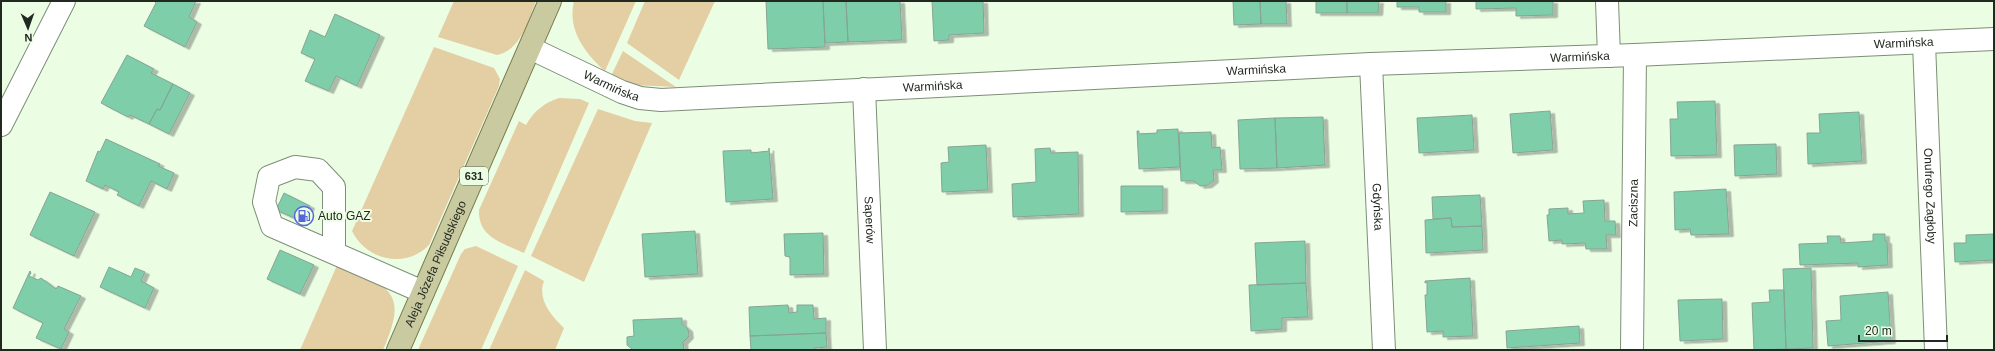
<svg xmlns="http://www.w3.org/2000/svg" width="1995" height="351" viewBox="0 0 1995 351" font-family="Helvetica,sans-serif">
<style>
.green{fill:#e4cea4}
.building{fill:#7eceaa;stroke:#86a495;filter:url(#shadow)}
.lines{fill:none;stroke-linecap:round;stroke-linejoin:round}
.minor-casing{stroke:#7d8e77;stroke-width:24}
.major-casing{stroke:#787b4b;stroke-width:24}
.minor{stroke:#fff;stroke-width:22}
.major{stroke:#cacaa1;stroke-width:22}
.labels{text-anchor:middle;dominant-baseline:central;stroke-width:4;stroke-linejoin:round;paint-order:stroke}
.shield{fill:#ebfee4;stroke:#5e695b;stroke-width:1}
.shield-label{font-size:11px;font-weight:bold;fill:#222920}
.street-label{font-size:12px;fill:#222920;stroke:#ebfee4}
.poi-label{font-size:12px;fill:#222920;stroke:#ebfee4;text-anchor:start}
</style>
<defs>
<filter id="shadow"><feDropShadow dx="4.5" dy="2.5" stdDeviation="0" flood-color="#0004"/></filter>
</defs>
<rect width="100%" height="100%" fill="#ebfee4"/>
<path class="green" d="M454 1H536C528 21 521 50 497 55L438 37Z
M574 1H636L605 71C585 53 567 30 574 1Z
M645 1H715L679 80 627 43Z
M434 47 494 68 500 79 499 86 429 245C406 269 367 261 352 231Z
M623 51 676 87 632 85 611 76Z
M559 98 580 99 589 103 524 253C503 243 478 238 479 210L519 121 526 125C534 111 544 103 559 98Z
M598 109 635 121 652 123 584 282 531 256Z
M476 246 518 266 481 350H418L461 254 465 249Z
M338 263C388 288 410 289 383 350H300Z
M525 270 544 281C537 299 551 316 564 328L555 350H489Z"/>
<path class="building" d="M196 1 189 17 197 22 185 47 144 26 156 3 154 1Z
M766 1H823L825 47 768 49Z
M823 1H846L848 42 825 43Z
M846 1H900L902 40 848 42Z
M932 1H983L984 33 949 35V40L934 41Z
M1233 1H1260L1261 24 1234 25Z
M1260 1H1286L1287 24H1261Z
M1316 1H1347V13H1316Z
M1347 1H1379L1378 13H1347Z
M1397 1H1446V12H1419V7H1397Z
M1476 1H1553V15L1516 16V8L1476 9Z
M335 14 380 35 357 86 336 76 329 91 305 81 315 59 301 53 310 30 325 37Z
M127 55 154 69 151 73 173 84 160 110 157 109 149 124 130 115 128 117 101 103Z
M173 84 190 93 169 134 149 124 157 109 160 110Z
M1715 101 1717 155 1671 156 1670 119H1678L1677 102Z
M1550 111 1553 150 1513 153 1510 114Z
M1859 112 1862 161 1808 164 1807 133H1820L1819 114Z
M1472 115 1474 150 1419 153 1417 118Z
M1323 117 1325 165 1277 168 1275 118Z
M1275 118 1277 168 1240 169 1238 120Z
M1178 129 1180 167 1139 169 1137 131H1139V134L1157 133V130Z
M1211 132 1212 148 1220 147 1222 170H1213L1214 180 1208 185 1200 186 1194 181H1181L1179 133Z
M106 139 160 164 158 166 174 173 167 189 151 181 139 206 117 195 119 192 105 185 103 189 86 181 98 151 100 152Z
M1776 144 1777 174 1735 176 1734 145Z
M986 145 988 190 942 192 941 163 949 162 948 147Z
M769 148 773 199 726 202 723 151 751 150V153L769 151Z
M1050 148 1051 153 1078 152 1079 214 1013 217 1012 184 1036 182 1035 149Z
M1121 186H1163V211L1121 212Z
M1726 189 1729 234 1691 235 1690 229 1675 230 1674 192Z
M50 192 95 212 74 256 30 235Z
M284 193 310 206 303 222 276 210Z
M1480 195 1482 226 1452 227 1451 218 1433 219 1432 197Z
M1604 200 1605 221H1615L1616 235H1606L1607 249H1586L1585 243 1562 244V240L1549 241 1547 215H1549V209L1568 208V214L1584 213 1583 201Z
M1451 218 1452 227 1482 226 1483 250 1426 253 1425 220Z
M695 231 698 274 645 277 642 234Z
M823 233 824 274 790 275V257L785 256 784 234Z
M1873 234H1885V241H1887L1888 265 1858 267V263L1800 265 1799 244 1828 243 1827 236H1840L1841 243 1873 241Z
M1994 234V260L1955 262 1954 243H1966V235Z
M1305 241 1306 283 1257 285 1255 243Z
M280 250 314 265 300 294 267 279Z
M109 267 131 277 135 268 145 272 141 281 154 288 145 308 100 287Z
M1811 268 1813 348 1786 349 1783 269Z
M30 271 31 273 29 276 38 280 41 278 56 289 58 286 81 296 64 329 69 332 61 349 36 338 43 323 13 308Z
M1470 278 1473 336 1443 337V331L1427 332 1425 295H1427V282L1425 283V281Z
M1306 283 1308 317 1282 318V329L1251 331 1249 285Z
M1769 290H1784L1786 349 1754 350 1752 303 1770 302Z
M1888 292 1891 341 1828 346 1826 321 1841 320 1840 296Z
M1722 299 1723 339 1680 341 1678 300Z
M788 305 789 313 797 312V305H813L814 319 826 318V333L750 336 749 307Z
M682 318V324L688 329 689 336 683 342 684 350H633L627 345V337L634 336 633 320Z
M1579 326 1580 343 1507 348 1506 331Z
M826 333 827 347 814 348V350H751L750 336Z"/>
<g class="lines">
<g class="minor-casing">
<g id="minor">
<path d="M1607 1 1609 56"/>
<path id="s1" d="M1924 43 1936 350"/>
<path id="s2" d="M530 48 622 92 640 98 661 100 1371 64 1635 55 1994 39"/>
<path id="s3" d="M1371 64 1384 350"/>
<path id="s4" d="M864 89 875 350"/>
<path d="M1 125 64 1"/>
<path d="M334 253 272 226 264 202 269 177 295 167 318 170 334 187V253L423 292"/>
<path id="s5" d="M1632 350 1635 55"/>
</g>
</g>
<g class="major-casing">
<g id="major">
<path id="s6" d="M398 350 550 1"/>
</g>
</g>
<use href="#minor" class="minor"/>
<use href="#major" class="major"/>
</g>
<defs>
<g id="fuel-ring" transform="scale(1)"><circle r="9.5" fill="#ebfee4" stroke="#5466dc" stroke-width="1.5"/><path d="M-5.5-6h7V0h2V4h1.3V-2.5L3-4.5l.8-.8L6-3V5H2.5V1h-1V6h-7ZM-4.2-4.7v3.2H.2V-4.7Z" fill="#5466dc"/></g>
</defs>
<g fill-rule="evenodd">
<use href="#fuel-ring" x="304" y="216"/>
</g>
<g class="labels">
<rect class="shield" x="460" y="167" width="28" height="18" rx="3"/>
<g class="shield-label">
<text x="474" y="176">631</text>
</g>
<g class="street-label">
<text stroke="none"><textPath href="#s2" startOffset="1386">Warmińska</textPath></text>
<text stroke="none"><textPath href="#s2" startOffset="1062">Warmińska</textPath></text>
<text stroke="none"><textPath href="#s2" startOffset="738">Warmińska</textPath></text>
<text stroke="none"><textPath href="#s2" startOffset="90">Warmińska</textPath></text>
<text stroke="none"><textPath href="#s2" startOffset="414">Warmińska</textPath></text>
<text stroke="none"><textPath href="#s1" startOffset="153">Onufrego Zagłoby</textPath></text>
<text stroke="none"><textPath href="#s5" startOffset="147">Zaciszna</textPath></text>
<text stroke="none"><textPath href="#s3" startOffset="143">Gdyńska</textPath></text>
<text stroke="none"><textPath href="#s4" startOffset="131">Saperów</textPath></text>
<text stroke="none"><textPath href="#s6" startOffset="94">Aleja Józefa Piłsudskiego</textPath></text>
</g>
<g class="poi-label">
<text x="318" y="216">Auto GAZ</text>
</g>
</g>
<rect width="1995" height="351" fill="none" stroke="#222920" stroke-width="4"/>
<g transform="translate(28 28) rotate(178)" stroke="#ebfee4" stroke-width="3" paint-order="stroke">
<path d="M0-3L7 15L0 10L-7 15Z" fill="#222920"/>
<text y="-6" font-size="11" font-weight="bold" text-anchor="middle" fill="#222920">N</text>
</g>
<path d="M1859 335v6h88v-6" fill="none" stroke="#222920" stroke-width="2"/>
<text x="1865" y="335" font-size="12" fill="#222920" stroke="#ebfee4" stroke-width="3" paint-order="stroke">20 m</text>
</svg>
